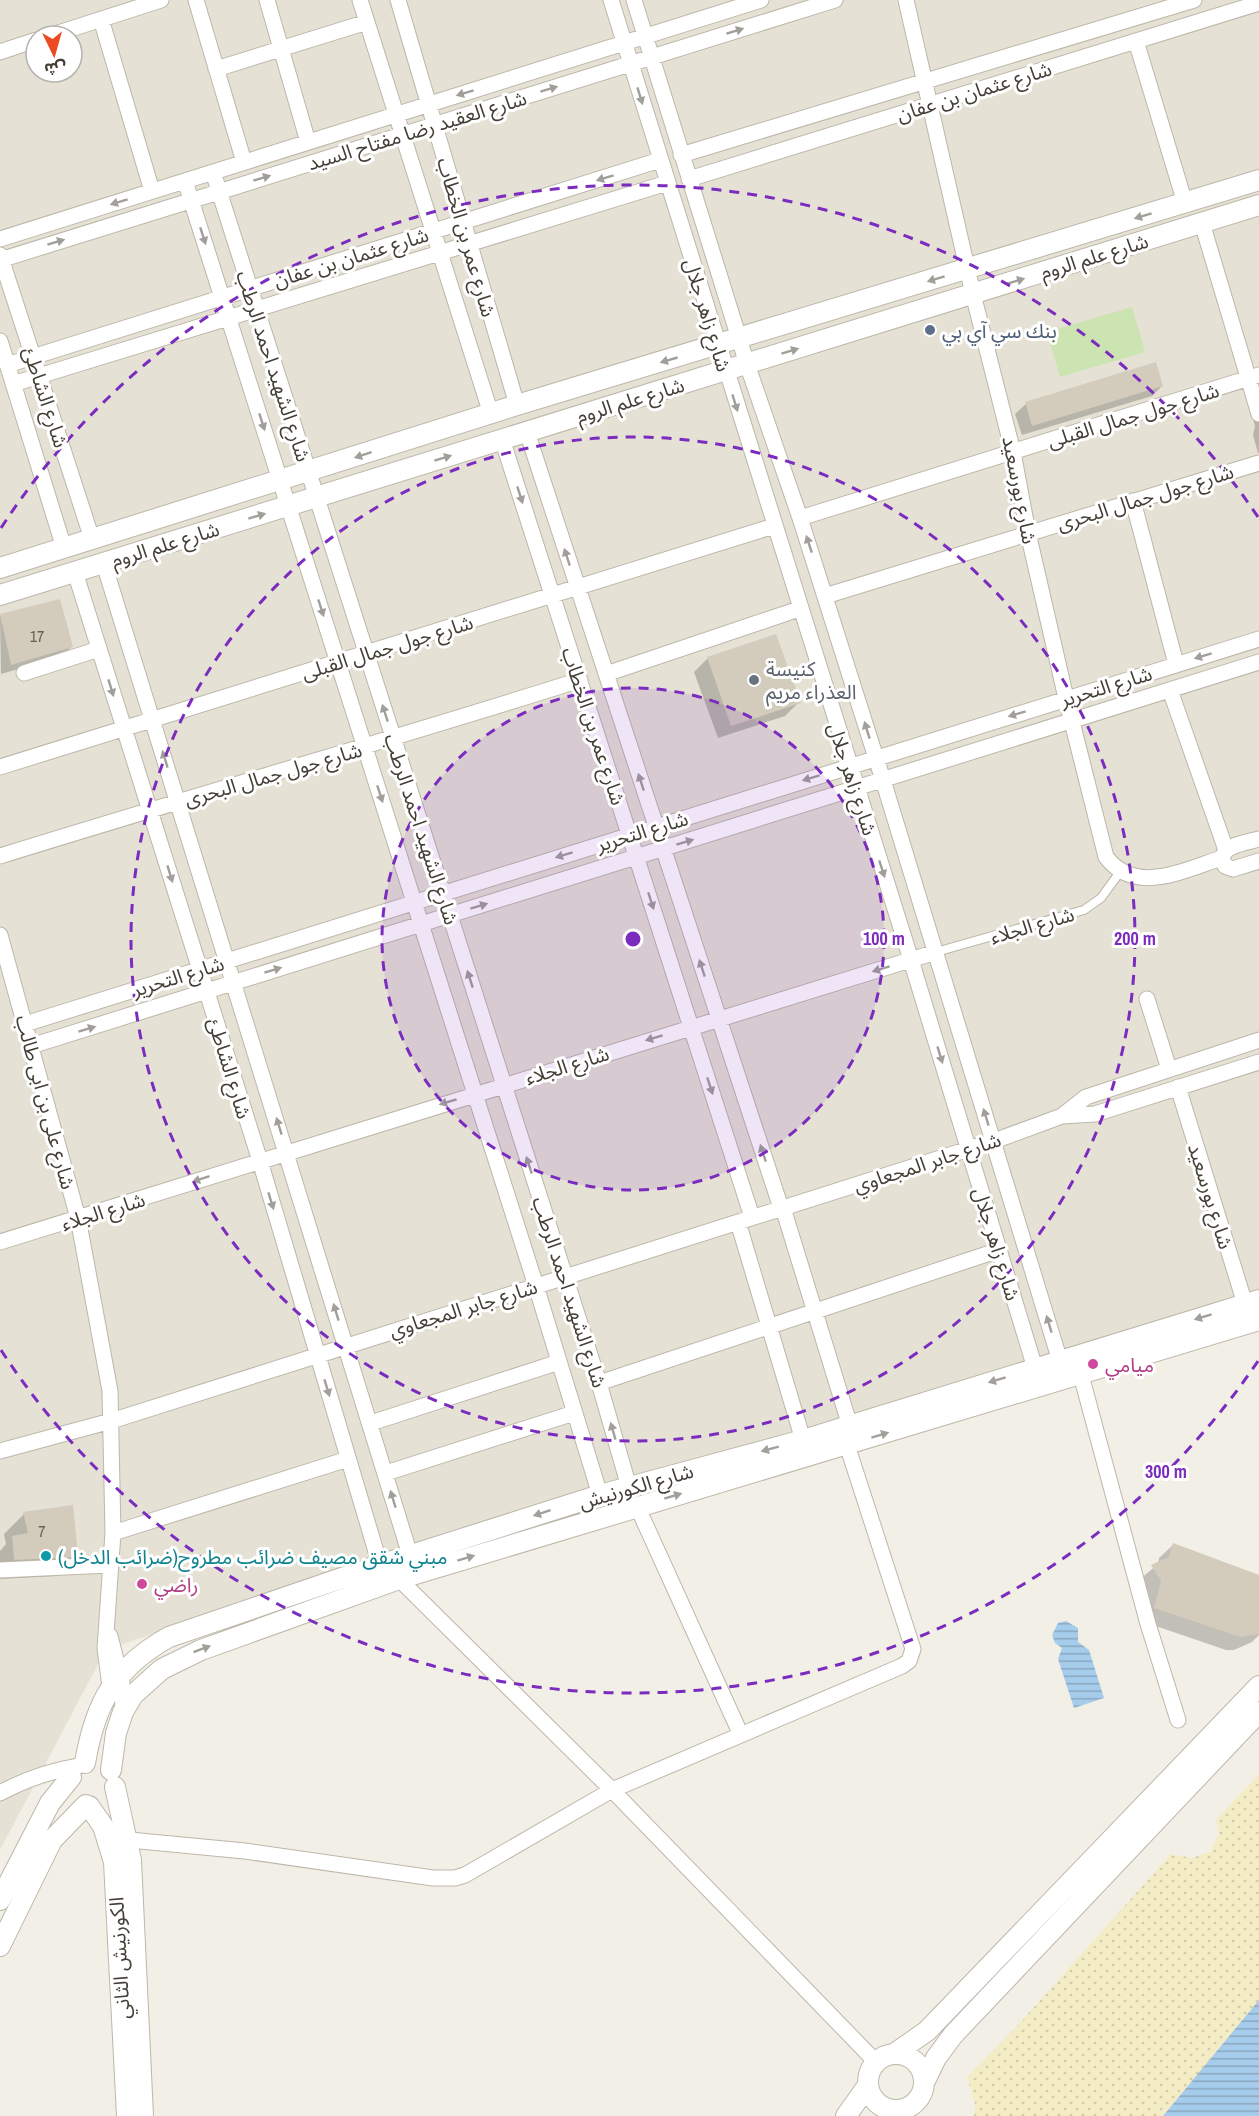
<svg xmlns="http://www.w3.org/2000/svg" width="1259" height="2116" viewBox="0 0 1259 2116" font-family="'Archivo Narrow','Noto Sans Arabic',sans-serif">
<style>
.residential{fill:#e5e1d4;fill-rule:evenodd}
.sand{fill:url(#sand-dots)}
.pitch{fill:#cbe4b1}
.water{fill:url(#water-rules)}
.shadow{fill:#0003}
.building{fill:#d3cbbc}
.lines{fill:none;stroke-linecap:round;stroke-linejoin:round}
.service-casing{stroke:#bdb7a9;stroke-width:10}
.minor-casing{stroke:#bdb7a9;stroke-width:17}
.tertiary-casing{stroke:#bdb7a9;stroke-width:22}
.service{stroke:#fff;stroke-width:8}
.minor{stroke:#fff;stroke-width:15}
.tertiary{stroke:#fff;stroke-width:20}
.oneway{fill:#a29f9a}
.ring{fill:none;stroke:#7b2cbf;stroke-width:3;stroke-dasharray:10 8}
.service-dot{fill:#5c6f8a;stroke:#fff;stroke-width:2}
.worship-dot{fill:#6b7280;stroke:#fff;stroke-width:2}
.hotel-dot{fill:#d1479c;stroke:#fff;stroke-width:2}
.culture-dot{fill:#0f9aa8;stroke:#fff;stroke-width:2}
.labels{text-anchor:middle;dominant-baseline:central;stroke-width:6;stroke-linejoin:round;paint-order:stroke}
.number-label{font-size:16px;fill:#686258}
.street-label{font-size:20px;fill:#443f36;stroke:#fff}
.service-label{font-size:20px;fill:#4e5e75;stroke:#fff;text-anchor:start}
.worship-label{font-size:20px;fill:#5b616d;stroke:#fff;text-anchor:start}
.hotel-label{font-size:20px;fill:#b23c85;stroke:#fff;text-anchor:start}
.culture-label{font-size:20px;fill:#0d838f;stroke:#fff;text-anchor:start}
.centre{fill:#7b2cbf;stroke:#fff;stroke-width:3}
.ring-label{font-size:18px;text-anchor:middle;font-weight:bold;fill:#7b2cbf;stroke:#fff;stroke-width:6;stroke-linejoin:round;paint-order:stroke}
</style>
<defs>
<pattern id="sand-dots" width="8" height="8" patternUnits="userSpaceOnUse" patternTransform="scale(1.5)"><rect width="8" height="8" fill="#f4ecc4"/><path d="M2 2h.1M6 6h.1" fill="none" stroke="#d2cba9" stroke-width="1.8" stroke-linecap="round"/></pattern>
<pattern id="water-rules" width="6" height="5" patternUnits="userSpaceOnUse" patternTransform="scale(1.5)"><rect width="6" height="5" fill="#a6cceb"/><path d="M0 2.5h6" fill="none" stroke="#89a7bf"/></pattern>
</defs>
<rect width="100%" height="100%" fill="#f2efe6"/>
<path class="residential" d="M0 0H1259V1291L1035 1358 106 1649 0 1850ZM36 36H72V72H36Z"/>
<path class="sand" d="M1259 1774V2000L1163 2116H974L975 2104 967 2077 1019 2024 1171 1854 1192 1858 1210 1852 1219 1834 1216 1820Z"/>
<path class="pitch" d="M1132 307 1145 352 1060 377 1047 332Z"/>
<path class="water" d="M1066 1621 1078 1628V1642L1089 1650 1104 1698 1074 1708 1058 1659 1062 1648 1055 1643 1052 1635 1058 1623Z
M1259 2000V2116H1163Z"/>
<path class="shadow" d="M1162 386 1152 396 1022 435 1015 414 1026 404Z
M1259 391V453H1258L1253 435 1255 426 1248 402Z
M59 601 71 647 61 657 1 674 0 616Z
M708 658 799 702 785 716 718 738 694 672Z
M24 1514 76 1556 56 1576 0 1579V1551L6 1544 4 1534Z
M1173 1545 1259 1577V1635L1252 1642 1234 1650H1226L1141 1621 1148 1596 1139 1580 1158 1564 1159 1558Z"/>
<path class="building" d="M1156 362 1163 386 1032 426 1025 402Z
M60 599 73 647 11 665 0 614Z
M776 634 801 703 731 726 707 657Z
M73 1505 78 1557 14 1560 12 1536 28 1533 23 1512Z
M1173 1543 1259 1575V1634L1240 1637 1154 1608 1161 1581 1151 1565 1169 1557Z"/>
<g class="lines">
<g class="service-casing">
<path id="service" d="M936 952 1084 910 1101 898 1120 872"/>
</g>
<g class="minor-casing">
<path id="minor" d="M196 0 244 162
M267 0 308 142
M360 0 491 414
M398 0 517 405
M611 0 911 960 1038 1378
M634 0 747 364 800 518 883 780 1063 1371
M906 0 973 294 1013 452 1028 533 1066 698 1106 857C1136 896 1183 870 1222 858
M101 19 152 191
M49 36 161 0
M1136 41 1185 203
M0 52 36 40
M216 69 367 22
M681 155 1194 0
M213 172 599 1383 629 1487
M689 179 1259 3
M185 181 536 1286 600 1495
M1202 223 1259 414
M0 239 761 0
M0 255 92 539
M0 260 835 0
M0 341 64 548
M7 365 660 160
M13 384 667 183
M527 432 781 1208
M502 439 752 1217
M1133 501 1176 664
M800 518 1259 375
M104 564 410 1555
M75 572 260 1161 380 1565
M825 596 1259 463
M24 673 99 649
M606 674 799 609
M1170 690 1226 850
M0 767 774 526
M1259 839C1245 843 1214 846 1225 866L1233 869 1259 861
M0 856C193 796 387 741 580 680
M0 935 78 1218 110 1391 113 1533 105 1648 110 1687
M1147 999 1169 1069
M25 1024 1259 639
M31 1046 1259 662
M1178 1087 1245 1304
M1062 1116 1086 1097 1259 1040
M783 1208 850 1426
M738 1222 803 1440
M0 1242 936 952
M1081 1375 1148 1624 1178 1720
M599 1383 999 1250
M371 1423 559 1362
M0 1451 111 1421 994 1141 1062 1116 1095 1114 1259 1062
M386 1473 574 1413
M637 1506 741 1735
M113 1533 348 1459
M0 1570 110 1565
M399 1579 612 1790 876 2062
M110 1636 122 1683 123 1712
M0 1793C26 1779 49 1771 79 1766
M119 1839 245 1851 433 1878H455L465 1875 612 1790 902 1666 909 1661 913 1649 847 1445"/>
</g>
<g class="tertiary-casing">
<path id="tertiary" d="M0 568 517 405 1259 180
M0 595 1259 205
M85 1763C95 1703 115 1667 169 1637L380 1565 600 1495 803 1440 1259 1300
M111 1770 116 1733 123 1712 133 1695 162 1669 201 1650 399 1579 1259 1320
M115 1787 131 1860 143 2116
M89 1806 103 1826 114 1862 127 2116
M0 1900 50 1803 71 1777
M0 1946 52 1840 86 1805
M894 2054 927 2031 1259 1686
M868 2082a28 28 0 1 1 56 0a28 28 0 1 1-56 0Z
M924 2083 936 2058 953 2035 1259 1712
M846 2116 868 2085"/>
</g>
<use href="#service" class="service"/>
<use href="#minor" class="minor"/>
<use href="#tertiary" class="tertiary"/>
</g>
<defs><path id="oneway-solid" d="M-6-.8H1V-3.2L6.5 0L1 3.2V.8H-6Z" transform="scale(1.5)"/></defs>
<g class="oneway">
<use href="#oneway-solid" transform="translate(735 31) rotate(-17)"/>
<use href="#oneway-solid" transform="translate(549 89) rotate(-17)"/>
<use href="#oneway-solid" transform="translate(465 93) rotate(163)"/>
<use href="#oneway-solid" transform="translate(640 96) rotate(73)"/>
<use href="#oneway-solid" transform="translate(262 178) rotate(-17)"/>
<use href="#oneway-solid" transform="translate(605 178) rotate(163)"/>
<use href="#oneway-solid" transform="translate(119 202) rotate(163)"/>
<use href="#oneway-solid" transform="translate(1143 216) rotate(163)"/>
<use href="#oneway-solid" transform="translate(203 236) rotate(72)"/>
<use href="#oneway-solid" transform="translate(56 242) rotate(-17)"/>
<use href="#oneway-solid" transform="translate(936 279) rotate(163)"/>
<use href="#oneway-solid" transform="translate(1016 281) rotate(-17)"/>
<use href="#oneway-solid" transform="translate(790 351) rotate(-17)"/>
<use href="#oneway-solid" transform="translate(669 360) rotate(164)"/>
<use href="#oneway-solid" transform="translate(735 403) rotate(73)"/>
<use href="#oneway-solid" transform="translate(262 422) rotate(72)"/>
<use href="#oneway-solid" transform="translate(363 455) rotate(162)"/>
<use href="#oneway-solid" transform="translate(443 458) rotate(-17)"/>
<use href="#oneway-solid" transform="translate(520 495) rotate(72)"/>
<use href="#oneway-solid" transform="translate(257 516) rotate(-17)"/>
<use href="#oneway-solid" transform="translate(809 544) rotate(-108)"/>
<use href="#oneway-solid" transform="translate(567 557) rotate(-108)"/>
<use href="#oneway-solid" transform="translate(321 608) rotate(72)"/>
<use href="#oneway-solid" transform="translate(1203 656) rotate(163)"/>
<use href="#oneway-solid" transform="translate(111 688) rotate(73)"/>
<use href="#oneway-solid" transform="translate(385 713) rotate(-108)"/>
<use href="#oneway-solid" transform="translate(1017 714) rotate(163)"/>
<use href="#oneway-solid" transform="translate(867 730) rotate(-107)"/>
<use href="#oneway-solid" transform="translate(165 759) rotate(-107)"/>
<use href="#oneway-solid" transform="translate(811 778) rotate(163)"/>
<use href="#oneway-solid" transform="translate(641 782) rotate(-108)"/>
<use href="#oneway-solid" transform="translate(380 794) rotate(72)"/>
<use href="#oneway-solid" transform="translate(685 842) rotate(-17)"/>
<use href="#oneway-solid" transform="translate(564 855) rotate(163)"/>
<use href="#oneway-solid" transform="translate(882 869) rotate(72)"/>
<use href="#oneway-solid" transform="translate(170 874) rotate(73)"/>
<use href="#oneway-solid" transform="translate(651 901) rotate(72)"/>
<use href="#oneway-solid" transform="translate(479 906) rotate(-17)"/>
<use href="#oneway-solid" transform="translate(702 968) rotate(-108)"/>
<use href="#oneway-solid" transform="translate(881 969) rotate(163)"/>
<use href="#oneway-solid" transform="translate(273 970) rotate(-17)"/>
<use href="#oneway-solid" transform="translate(470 979) rotate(-108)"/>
<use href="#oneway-solid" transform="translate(87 1029) rotate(-17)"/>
<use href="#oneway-solid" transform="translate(654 1038) rotate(163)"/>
<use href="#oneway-solid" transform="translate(940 1055) rotate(73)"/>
<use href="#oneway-solid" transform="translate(710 1086) rotate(72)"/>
<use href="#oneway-solid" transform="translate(448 1102) rotate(163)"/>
<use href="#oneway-solid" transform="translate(986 1117) rotate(-107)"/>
<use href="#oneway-solid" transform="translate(279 1126) rotate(-107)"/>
<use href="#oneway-solid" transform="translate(763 1153) rotate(-108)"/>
<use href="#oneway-solid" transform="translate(529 1165) rotate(-108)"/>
<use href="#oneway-solid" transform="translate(201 1179) rotate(162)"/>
<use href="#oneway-solid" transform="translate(271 1201) rotate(73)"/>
<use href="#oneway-solid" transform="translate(336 1312) rotate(-107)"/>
<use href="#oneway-solid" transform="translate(1203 1317) rotate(163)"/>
<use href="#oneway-solid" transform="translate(1049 1324) rotate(-107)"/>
<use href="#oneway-solid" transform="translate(997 1380) rotate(163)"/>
<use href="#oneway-solid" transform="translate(327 1388) rotate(73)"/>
<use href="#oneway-solid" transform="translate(613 1431) rotate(-106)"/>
<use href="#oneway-solid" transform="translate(880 1435) rotate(-17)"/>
<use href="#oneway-solid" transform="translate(770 1449) rotate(165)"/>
<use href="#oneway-solid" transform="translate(673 1496) rotate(-16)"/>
<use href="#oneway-solid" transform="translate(393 1499) rotate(-107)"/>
<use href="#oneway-solid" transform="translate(542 1513) rotate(162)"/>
<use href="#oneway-solid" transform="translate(466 1558) rotate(-17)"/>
<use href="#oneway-solid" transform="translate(202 1649) rotate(-21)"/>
</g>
<circle cx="633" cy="939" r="251" fill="#7b2cbf" fill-opacity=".12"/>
<g class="ring">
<circle cx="633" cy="939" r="251"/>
<circle cx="633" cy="939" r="502"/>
<path d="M1258 1361A754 754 0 0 1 1 1350M1 528A754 754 0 0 1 1258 517"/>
</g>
<circle class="service-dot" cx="930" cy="330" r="6"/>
<circle class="worship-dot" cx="754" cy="680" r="6"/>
<g class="hotel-dot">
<circle cx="1093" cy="1364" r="6"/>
<circle cx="142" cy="1584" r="6"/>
</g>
<circle class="culture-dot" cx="46" cy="1556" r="6"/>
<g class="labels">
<g class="number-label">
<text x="37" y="636">17</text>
<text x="42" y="1531">7</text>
</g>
<g class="street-label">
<text transform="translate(974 91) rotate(-17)">شارع عثمان بن عفان</text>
<text transform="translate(417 130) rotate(-17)">شارع العقيد رضا مفتاح السيد</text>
<text transform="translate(467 237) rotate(74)">شارع عمر بن الخطاب</text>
<text transform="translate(1094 256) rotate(-17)">شارع علم الروم</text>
<text transform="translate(351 257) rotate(-17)">شارع عثمان بن عفان</text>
<text transform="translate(708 315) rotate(73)">شارع زاهر جلال</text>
<text transform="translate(274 366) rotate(72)">شارع الشهيد احمد الرطب</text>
<text transform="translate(46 397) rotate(72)">شارع الشاطئ</text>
<text transform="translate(630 400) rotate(-17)">شارع علم الروم</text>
<text transform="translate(1133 415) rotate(-17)">شارع جول جمال القبلى</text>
<text transform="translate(1020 490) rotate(79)">شارع بورسعيد</text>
<text transform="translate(1145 497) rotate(-17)">شارع جول جمال البحرى</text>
<text transform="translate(165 544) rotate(-17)">شارع علم الروم</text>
<text transform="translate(387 647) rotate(-17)">شارع جول جمال القبلى</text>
<text transform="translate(1106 686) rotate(-17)">شارع التحرير</text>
<text transform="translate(594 726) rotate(72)">شارع عمر بن الخطاب</text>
<text transform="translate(273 774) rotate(-16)">شارع جول جمال البحرى</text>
<text transform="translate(853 779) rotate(72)">شارع زاهر جلال</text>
<text transform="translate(422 829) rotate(72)">شارع الشهيد احمد الرطب</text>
<text transform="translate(642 831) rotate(-17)">شارع التحرير</text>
<text transform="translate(1032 925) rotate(-16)">شارع الجلاء</text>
<text transform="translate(178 976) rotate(-17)">شارع التحرير</text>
<text transform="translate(567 1065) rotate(-17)">شارع الجلاء</text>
<text transform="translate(230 1068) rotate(73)">شارع الشاطئ</text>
<text transform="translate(46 1102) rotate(75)">شارع على بن ابى طالب</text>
<text transform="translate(927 1162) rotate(-18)">شارع جابر المجعاوي</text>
<text transform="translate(1211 1196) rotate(73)">شارع بورسعيد</text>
<text transform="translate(103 1211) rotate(-17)">شارع الجلاء</text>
<text transform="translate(997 1244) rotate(73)">شارع زاهر جلال</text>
<text transform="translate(570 1292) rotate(72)">شارع الشهيد احمد الرطب</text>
<text transform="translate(463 1308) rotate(-17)">شارع جابر المجعاوي</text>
<text transform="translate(636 1486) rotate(-16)">شارع الكورنيش</text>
<text transform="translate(119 1958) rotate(-93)">الكورنيش الثاني</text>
</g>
<g class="service-label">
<text x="942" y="330">بنك سي آي بي</text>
</g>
<g class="worship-label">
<text x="766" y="668">كنيسة<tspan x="766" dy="23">العذراء مريم</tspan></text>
</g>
<g class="hotel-label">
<text x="1105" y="1364">ميامي</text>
<text x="154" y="1584">راضي</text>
</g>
<g class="culture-label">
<text x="58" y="1556">مبني شقق مصيف ضرائب مطروح(ضرائب الدخل)</text>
</g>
</g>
<circle cx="633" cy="939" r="9" class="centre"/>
<g class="ring-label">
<text x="884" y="945">100 m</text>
<text x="1135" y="945">200 m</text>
<text x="1166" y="1478">300 m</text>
</g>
<g transform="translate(54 54) rotate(175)"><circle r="28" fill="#ffffff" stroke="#b4b2af" stroke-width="1.5"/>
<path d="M0-4.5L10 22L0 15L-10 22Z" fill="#ec4a23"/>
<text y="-9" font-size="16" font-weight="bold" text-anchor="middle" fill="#443f36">ش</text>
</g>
</svg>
